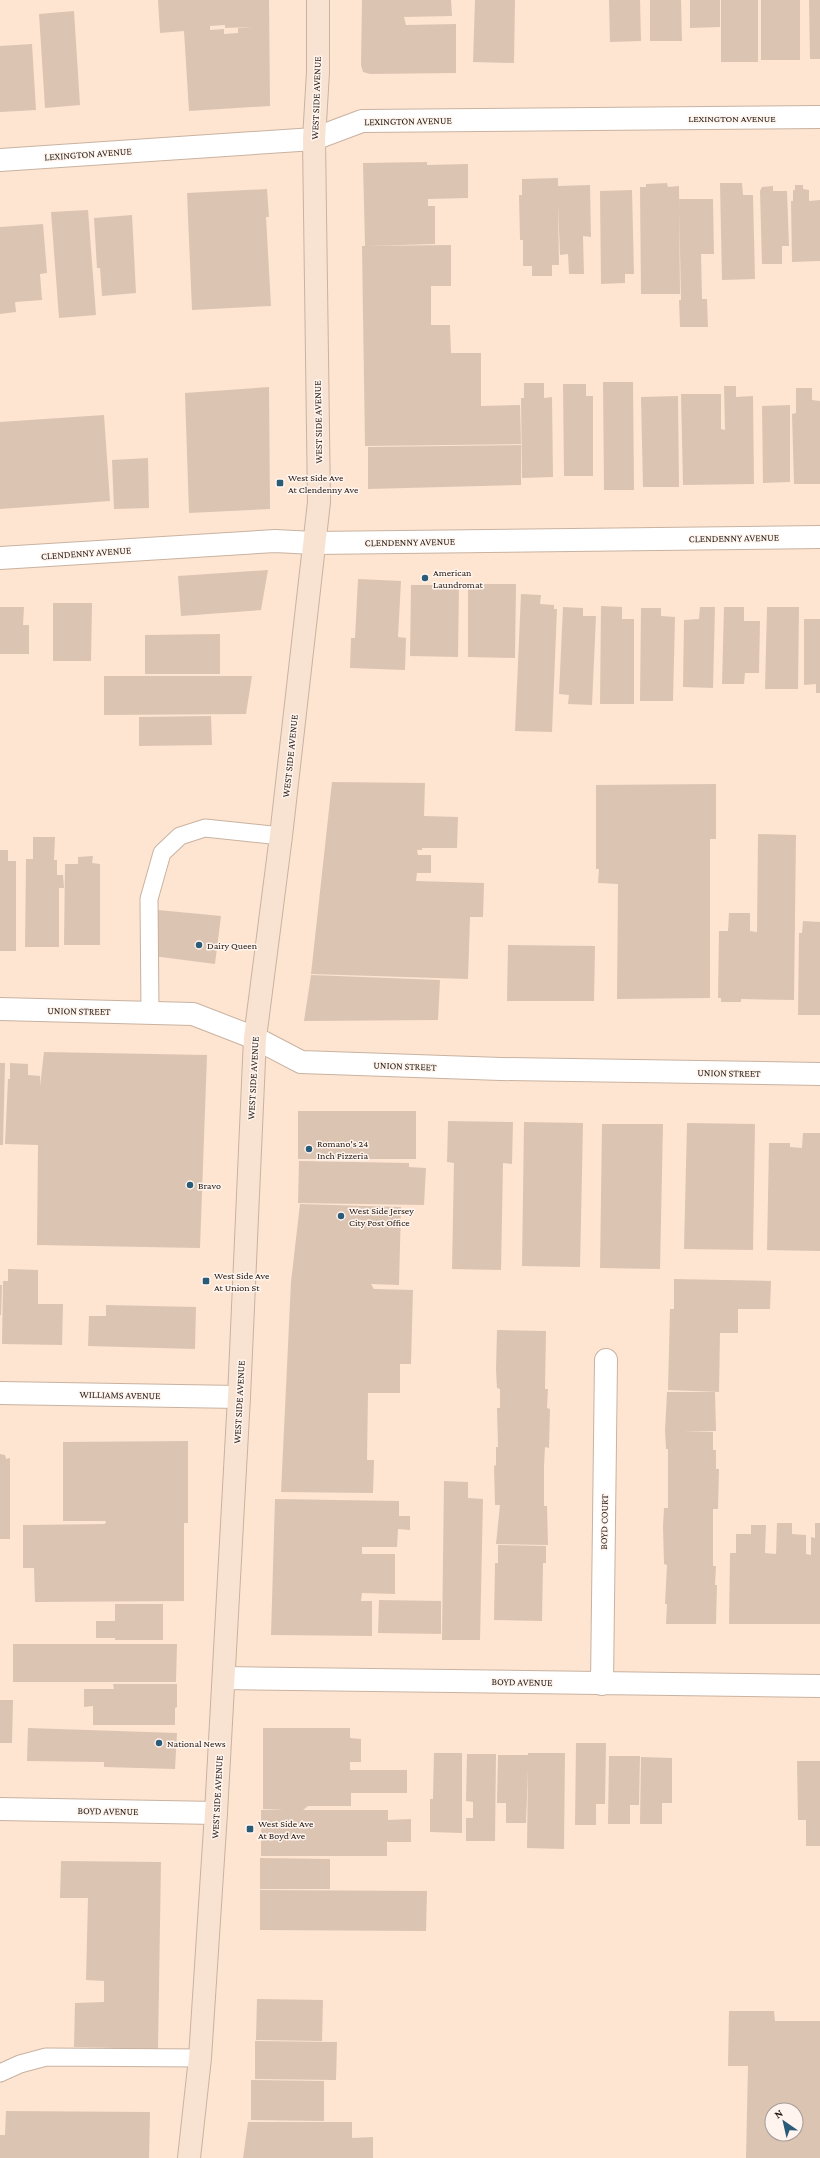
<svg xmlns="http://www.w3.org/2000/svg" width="820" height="2158" viewBox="0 0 820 2158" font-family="'Crimson Pro',serif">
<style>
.building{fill:#dcc4b3;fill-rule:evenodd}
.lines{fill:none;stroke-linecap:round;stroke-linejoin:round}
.lane-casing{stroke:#c9b2a0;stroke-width:19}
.street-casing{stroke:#c9b2a0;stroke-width:24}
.secondary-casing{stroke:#c9b2a0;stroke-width:24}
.lane{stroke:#fff;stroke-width:17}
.street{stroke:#fff;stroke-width:22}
.secondary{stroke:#f8e3d3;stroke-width:22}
.poi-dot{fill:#2a5b79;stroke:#fff5ee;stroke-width:1.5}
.labels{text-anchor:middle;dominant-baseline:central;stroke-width:3;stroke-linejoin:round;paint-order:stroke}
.street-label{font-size:10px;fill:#231a14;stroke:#fff5ee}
.poi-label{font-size:10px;fill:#231a14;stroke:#fff5ee;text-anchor:start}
</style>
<rect width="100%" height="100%" fill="#fde5d2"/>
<path class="building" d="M158 0H269L270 106 189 111 184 31 160 33ZM225 25V28L252 27 238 28V33L224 34V29L210 30V26Z
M362 0H451L452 16 404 17 406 25 456 24V73L370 74 363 72 361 65Z
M475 0H515L514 63 473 62Z
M609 0H640L641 41 610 42Z
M650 0H681L682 41H650Z
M690 0H720V27L690 28Z
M721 0H758V62H721Z
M761 0H800V60H761Z
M809 0H820V59H810Z
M74 11 80 105 45 108 39 14Z
M32 44 36 110 0 112V46Z
M427 162V165L468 164V198L428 199V206H435V244L365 246 363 163Z
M558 178V186L590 185 591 237 583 236 584 274H569L568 254 560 255 558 204 559 265H552V276H532V266H523V240H520L519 195H522V179Z
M667 183 668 187 679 186 680 294H641L640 187H646V184Z
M720 183H742L743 195H753L755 279 722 280Z
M795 185H803V189L809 190V201L820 200V261L792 262 791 201H793V190H795Z
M773 186V191H787L789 246H782V264H762L760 191 762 187Z
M267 189 269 217H266L271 306 192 310 187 193Z
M632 190 634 274H625V283L601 284 600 191Z
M679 199H713L714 254H701L702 299H707L708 327H680L679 300H681Z
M88 210 96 315 59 318 51 212Z
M132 215 136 293 102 296 100 268H97L94 218Z
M43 224 47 273 40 274 42 300 15 302 16 312 0 314V227Z
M451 245V286H431V325H450L451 353H481V406L520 405 521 444 365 446 362 246Z
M603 382H633L634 490H604Z
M524 383H544V398L552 397 553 477 522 478 521 398H524Z
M563 384H586V396H593V476H564Z
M724 386H736V397L753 396 754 484 683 485 681 394H721V429L725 430Z
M269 387 270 509 189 513 185 393Z
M796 388H812V400L820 401V484H794L792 414 796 413Z
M678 396 679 487H643L641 397Z
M790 405V482L763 483 762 406Z
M104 415 110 501 0 509V422Z
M521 445V485L368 489V447Z
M148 458 149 508 114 509 112 460Z
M268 570 261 610 181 616 178 576Z
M358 579 401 581 398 637 406 638 405 670 350 668 351 638H355Z
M468 584H516L515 658 468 657Z
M411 585H459L458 657 410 656Z
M521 594 541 595 540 604 554 605V609H557L552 732 515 731Z
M53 603H92L91 661H53Z
M601 606 622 607V619H634V704H600Z
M0 607H24L23 625H29V654H0Z
M563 607 583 608V616H596L592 705 568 704 569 695 559 694Z
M700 607H715L713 688 683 687 684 620 699 619Z
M724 607H744V621H760L759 673H745L744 684H722Z
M767 607H799L798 689H765Z
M641 608H661V616L675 617 673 701H640Z
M804 619H820V693H816V684L804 685Z
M220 634V674H145V635Z
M104 676H252L246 714 104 715Z
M211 716 212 745 139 746V717Z
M332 782 425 783 424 816 458 817 457 848H422V850H417L418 855H431V873H417L416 881 484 883 483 917H470L468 979 311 974Z
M716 784V839H710V998L617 999 618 884 598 883 599 869H596V785Z
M758 834 796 835 794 1000 741 999V1002H721V998H718L719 931H728L729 913H750V931L757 932Z
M33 837H55L54 860H57V875H63L64 888H59V947H25L26 859H33Z
M0 850H8V861H16V951H0Z
M93 856 92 863 100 864V945H64L65 864H78V857Z
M158 910 221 916 215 964 153 956Z
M803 921 820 922V1015H798L799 933H802Z
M508 945 595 946 594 1001H507Z
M311 975 440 980 438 1020 304 1021Z
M44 1052 207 1055 200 1248 37 1245 38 1145 5 1144 8 1079H10V1063L28 1064V1075L40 1076V1086Z
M0 1063H5L3 1145H0Z
M298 1111H416V1159H298Z
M448 1121 513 1122 512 1164 503 1163 501 1270 452 1269 454 1163 447 1162Z
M524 1122 583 1123 580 1267 522 1266Z
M687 1123 755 1124 753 1250 684 1249Z
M602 1124H663L660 1269 600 1268Z
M803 1133H820V1251L767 1250 769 1143H790V1147L802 1148Z
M299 1161 409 1163V1167L426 1168 424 1205 298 1203Z
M300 1204 401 1207 399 1285 371 1284 374 1289 413 1290 411 1364H400V1393H368L367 1460H374L373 1493 281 1492 291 1282Z
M8 1269 38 1270V1304H63L62 1345 2 1344 3 1281H8Z
M674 1279 771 1281 770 1309H738V1333H720L719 1392 668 1390 670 1309H674Z
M0 1285H2L1 1315H0Z
M106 1305 196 1307 195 1349 88 1346 89 1316H106Z
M497 1330 546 1331 545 1389H548L547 1408 550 1409 549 1448 545 1447 544 1466V1506H547L548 1545 496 1544 500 1505H495L494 1466 496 1465V1447H498L497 1408H500V1389L497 1388 496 1370Z
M667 1392H715L716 1431 683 1432H713V1450H716V1469H719L718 1509H713V1566H716L715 1585H717L716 1624H666L667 1604H665L667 1565 664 1564 663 1526 664 1508H668V1449H666L665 1431Z
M188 1441V1523H184V1601L35 1602 34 1568H23V1525L105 1524 106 1521H63V1442Z
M0 1454 5 1455 6 1459 10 1458V1539H0Z
M444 1481 468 1482V1498L483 1499 480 1640H442Z
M275 1499 399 1501V1516H410V1530L398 1529 397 1547H362V1554H395V1594L362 1593 361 1601H372V1636L271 1635Z
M777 1523H792V1534L806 1535V1554L811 1555V1537L815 1538V1523H820V1624H729L730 1553H736V1534H751V1525H766L765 1553 776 1554Z
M498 1545 546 1546V1563H543L542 1621 494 1620 495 1563H498Z
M379 1600 441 1601V1634L378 1633Z
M115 1604H163V1640H115V1638H96V1621H115Z
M13 1644H177L176 1682H13Z
M113 1684H177V1707L175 1708V1725H93V1706L84 1707V1689H114Z
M0 1700H13L12 1743H0Z
M28 1728 177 1733 175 1769 104 1767V1762L27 1761Z
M263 1728H350V1738L361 1739V1762H350V1770H407V1793H351V1806H308L303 1810H388V1820L411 1819V1842H387V1856H261V1810H284L263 1809Z
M576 1743H606L605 1804H596V1825H575Z
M434 1753H462V1833L430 1832V1799H433Z
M528 1753H565L564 1849 527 1848 528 1768 526 1823H506V1803H497L498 1755H528Z
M467 1754H496L495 1841H466V1818H473V1802L466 1801Z
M609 1756H640L639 1805H630V1824H608Z
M641 1757 672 1758V1803H662V1824H640Z
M797 1761H820V1846H806V1820H798Z
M260 1858 330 1859V1889H260Z
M61 1861 161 1862 158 2049 74 2047 75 2003 104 2002V1981L86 1980 88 1898H60Z
M260 1890 427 1891 426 1931 260 1930Z
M257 1999 323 2000 322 2041 256 2040Z
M729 2011H774L775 2021H820V2158H746L748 2066H728ZM772 2110H796V2134H772Z
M255 2041 337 2042 336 2080 255 2079Z
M251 2080 324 2081V2121L251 2120Z
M6 2111 150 2112 149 2158H0V2135H5Z
M248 2122H352V2138L373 2137V2158H243Z"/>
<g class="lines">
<g class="lane-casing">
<path id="lane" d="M150 1012 149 899 162 853 180 836 205 828 281 836
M0 2073 20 2064 46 2057 200 2058"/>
</g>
<g class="street-casing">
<path id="street" d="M0 160 314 139 362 121 820 117
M0 558 275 541 314 543 820 537
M0 1009 193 1014 255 1038 301 1062 501 1069 820 1074
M0 1393 239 1397
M224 1678 820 1686
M602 1684 606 1360
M0 1809 216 1813"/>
</g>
<g class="secondary-casing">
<path id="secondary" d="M189 2158 200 2058 216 1813 239 1397 255 1038 281 836 319 502 314 139 318 72V0"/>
</g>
<use href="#lane" class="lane"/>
<use href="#street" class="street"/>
<use href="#secondary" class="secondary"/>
</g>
<g class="poi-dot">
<rect x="276" y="479" width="8" height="8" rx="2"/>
<circle cx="425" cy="578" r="4"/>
<circle cx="199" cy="945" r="4"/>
<circle cx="309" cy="1149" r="4"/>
<circle cx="190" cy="1185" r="4"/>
<circle cx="341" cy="1216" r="4"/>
<rect x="202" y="1277" width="8" height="8" rx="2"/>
<circle cx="159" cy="1743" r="4"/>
<rect x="246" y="1825" width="8" height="8" rx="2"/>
</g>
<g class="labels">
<g class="street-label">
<text transform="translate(316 98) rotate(-88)">WEST SIDE AVENUE</text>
<text x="732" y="118">LEXINGTON AVENUE</text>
<text transform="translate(408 121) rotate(-1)">LEXINGTON AVENUE</text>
<text transform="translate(88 154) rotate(-4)">LEXINGTON AVENUE</text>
<text transform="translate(318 422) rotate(-91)">WEST SIDE AVENUE</text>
<text transform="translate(734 538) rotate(-1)">CLENDENNY AVENUE</text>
<text transform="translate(410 542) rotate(-1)">CLENDENNY AVENUE</text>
<text transform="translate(86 553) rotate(-4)">CLENDENNY AVENUE</text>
<text transform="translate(290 756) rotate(-84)">WEST SIDE AVENUE</text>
<text transform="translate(79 1011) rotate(1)">UNION STREET</text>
<text transform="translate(405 1066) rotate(2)">UNION STREET</text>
<text transform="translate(729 1073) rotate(1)">UNION STREET</text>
<text transform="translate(253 1078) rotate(-87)">WEST SIDE AVENUE</text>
<text transform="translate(120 1395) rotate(1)">WILLIAMS AVENUE</text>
<text transform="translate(239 1402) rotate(-87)">WEST SIDE AVENUE</text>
<text transform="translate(604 1522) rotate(-89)">BOYD COURT</text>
<text transform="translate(522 1682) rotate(1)">BOYD AVENUE</text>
<text transform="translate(217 1797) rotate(-87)">WEST SIDE AVENUE</text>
<text transform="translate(108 1811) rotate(1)">BOYD AVENUE</text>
</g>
<g class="poi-label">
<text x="288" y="477">West Side Ave<tspan x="288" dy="12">At Clendenny Ave</tspan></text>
<text x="433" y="572">American<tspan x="433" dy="12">Laundromat</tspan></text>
<text x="207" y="945">Dairy Queen</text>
<text x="317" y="1143">Romano's 24<tspan x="317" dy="12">Inch Pizzeria</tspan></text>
<text x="198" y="1185">Bravo</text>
<text x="349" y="1210">West Side Jersey<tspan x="349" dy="12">City Post Office</tspan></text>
<text x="214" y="1275">West Side Ave<tspan x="214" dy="12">At Union St</tspan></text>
<text x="167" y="1743">National News</text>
<text x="258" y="1823">West Side Ave<tspan x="258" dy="12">At Boyd Ave</tspan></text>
</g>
</g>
<g transform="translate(784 2122) rotate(326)"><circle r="19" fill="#fff5ee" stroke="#a79d97"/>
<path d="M0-3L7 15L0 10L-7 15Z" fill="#2a5b79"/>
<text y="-6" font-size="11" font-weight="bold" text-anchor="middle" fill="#231a14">N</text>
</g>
</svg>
